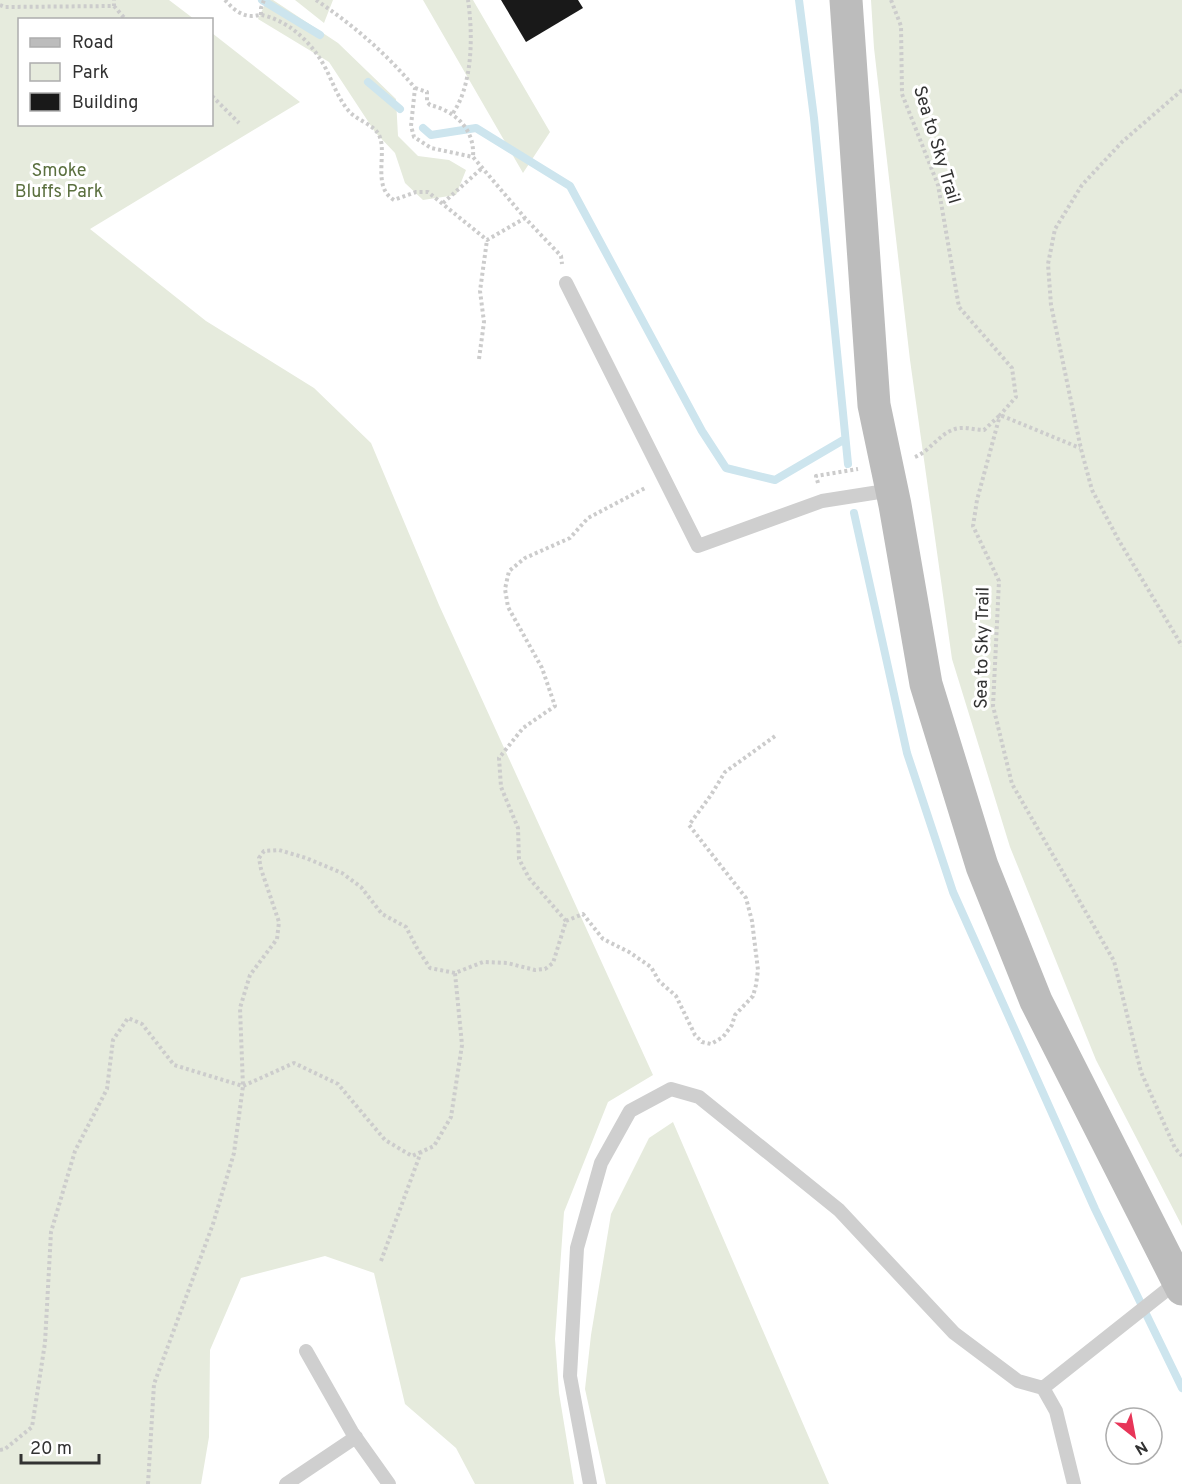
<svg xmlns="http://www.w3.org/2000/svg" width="1182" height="1484" viewBox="0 0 1182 1484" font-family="Overpass,sans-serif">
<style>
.green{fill:#e6ebdd}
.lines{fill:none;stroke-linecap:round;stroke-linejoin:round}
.stream{stroke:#cde5ee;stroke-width:8}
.building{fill:#191919}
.path{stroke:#ccc;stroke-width:4;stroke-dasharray:3 3;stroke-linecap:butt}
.lane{stroke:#cfcfcf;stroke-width:14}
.secondary{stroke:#bcbcbc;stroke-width:33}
.labels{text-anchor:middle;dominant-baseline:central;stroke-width:6;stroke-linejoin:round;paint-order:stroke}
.street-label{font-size:18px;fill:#323232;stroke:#fff}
.park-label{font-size:18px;fill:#5a6f3e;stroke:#fff}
</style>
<rect width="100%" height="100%" fill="#fff"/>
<path class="green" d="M0 0H169L194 19 20 20V124H212V33L300 102 90 229 206 321 314 388 371 443 439 605 653 1075 608 1102 564 1212 555 1339 559 1393 574 1484H475L456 1448 405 1404 374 1273 325 1256 241 1278 210 1350 209 1437 201 1484H0Z
M267 0H273L338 43 396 99 398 136 418 156 449 160 466 170 456 195 423 200 405 183 395 153 375 132 329 62 258 19Z
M295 0H333L324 23Z
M423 0H473L550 132 523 173Z
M871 0H1182V1226L1096 1060 1010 847 952 659 910 360 874 48Z
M673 1122 829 1484H606L585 1389 591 1335 611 1214 649 1138Z"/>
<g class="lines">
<path class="stream" d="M262 0 320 35
M799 0 814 118 848 464
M368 82 400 109
M423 128 431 135 476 128 570 186 702 431 726 468 775 480 845 439
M854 513 907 753 953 892 1095 1209 1182 1388"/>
</g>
<path class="building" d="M501 0H578L583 8 526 42Z"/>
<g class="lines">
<path class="path" d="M225 0C232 8 241 16 252 16 255 16 258 15 261 15 270 16 284 23 291 28 306 39 317 52 326 69 333 83 338 98 348 110 356 120 370 123 377 132 390 148 370 186 394 200L416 192H428L487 240 525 218
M316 0C353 25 386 53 415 88L411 126 414 137 431 148 473 157 525 218 561 256 562 264
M891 0 901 26 902 94 938 185 959 307 1012 368 1016 397 1000 415 977 500 973 526 999 581 993 706 1012 784 1114 961 1141 1072 1175 1148 1182 1156
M0 5 5 7 114 6V0
M114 6 126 20
M261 15V8L264 0
M415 88 427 92V102L430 105C455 111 475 129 473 157
M1182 90 1122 142 1082 185 1055 229 1048 264 1051 305 1081 449 1092 490 1118 539 1182 646
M212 96 239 123
M453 113C473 84 473 34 468 0
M443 203 482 168
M479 359 484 322 480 291 487 240
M915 457C930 451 939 434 955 429 964 426 974 430 984 430L1000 415 1080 448
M818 483 816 476 858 469
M566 921 529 878 519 859 518 828 501 787 499 758 523 728 555 706 542 668 508 607 505 589 509 571 525 558 570 538 588 518 647 487
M381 1261 421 1152 434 1146 451 1117 462 1045 455 973
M0 1450 5 1449 32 1427 45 1343 51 1232 75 1151 107 1089 113 1040 128 1018 142 1024 174 1065 243 1086 294 1063 338 1084 385 1140 412 1156 421 1152
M148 1484 154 1384 213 1224 234 1153 243 1086 240 1008 250 975 277 939 279 922 261 869 259 858 264 851 279 850 306 858 342 873 361 887 382 914 406 927 417 948 430 968 455 973 483 962 507 963 535 970 545 969 553 963 566 921 583 914 603 939 629 952 651 967 659 981 676 996 695 1035 702 1042 711 1044 723 1037 732 1025 735 1015 753 996 756 985 758 970 752 921 746 898 689 825 711 795 725 772 775 736"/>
<path class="lane" d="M566 283 698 546 822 501 892 490
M306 1351 352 1432 389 1484
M1043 1388 1178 1281
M286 1484 356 1437
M590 1484 570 1376 577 1248 601 1163 630 1111 671 1089 699 1097 839 1210 954 1333 1018 1381 1043 1388 1056 1411 1074 1484"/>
<path class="secondary" d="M846 0 874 405 895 505 926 684 982 866 1036 1001 1182 1289"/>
</g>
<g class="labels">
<g class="street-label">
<text transform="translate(936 145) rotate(73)">Sea to Sky Trail</text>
<text transform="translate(983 648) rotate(-89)">Sea to Sky Trail</text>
</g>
<g class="park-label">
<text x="59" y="171">Smoke<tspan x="59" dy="21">Bluffs Park</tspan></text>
</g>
</g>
<rect x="18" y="18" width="195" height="108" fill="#ffffff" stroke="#adadad" stroke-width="1.5"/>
<rect x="30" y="38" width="30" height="9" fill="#bcbcbc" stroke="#adadad" stroke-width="1.5"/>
<text x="72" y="48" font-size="18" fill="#323232">Road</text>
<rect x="30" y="63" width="30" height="18" fill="#e6ebdd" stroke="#adadad" stroke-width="1.5"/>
<text x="72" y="78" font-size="18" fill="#323232">Park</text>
<rect x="30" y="93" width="30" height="18" fill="#191919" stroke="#adadad" stroke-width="1.5"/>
<text x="72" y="108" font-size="18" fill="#323232">Building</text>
<g transform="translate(1134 1436) rotate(149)"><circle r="28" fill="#ffffff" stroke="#adadad" stroke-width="1.5"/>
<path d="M0-4.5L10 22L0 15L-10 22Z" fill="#e73558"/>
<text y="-9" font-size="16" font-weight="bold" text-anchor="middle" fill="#323232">N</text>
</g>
<path d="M21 1454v9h78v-9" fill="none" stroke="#323232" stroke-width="3"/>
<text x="30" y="1454" font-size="18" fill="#323232" stroke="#ffffff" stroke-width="4.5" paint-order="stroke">20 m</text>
</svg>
